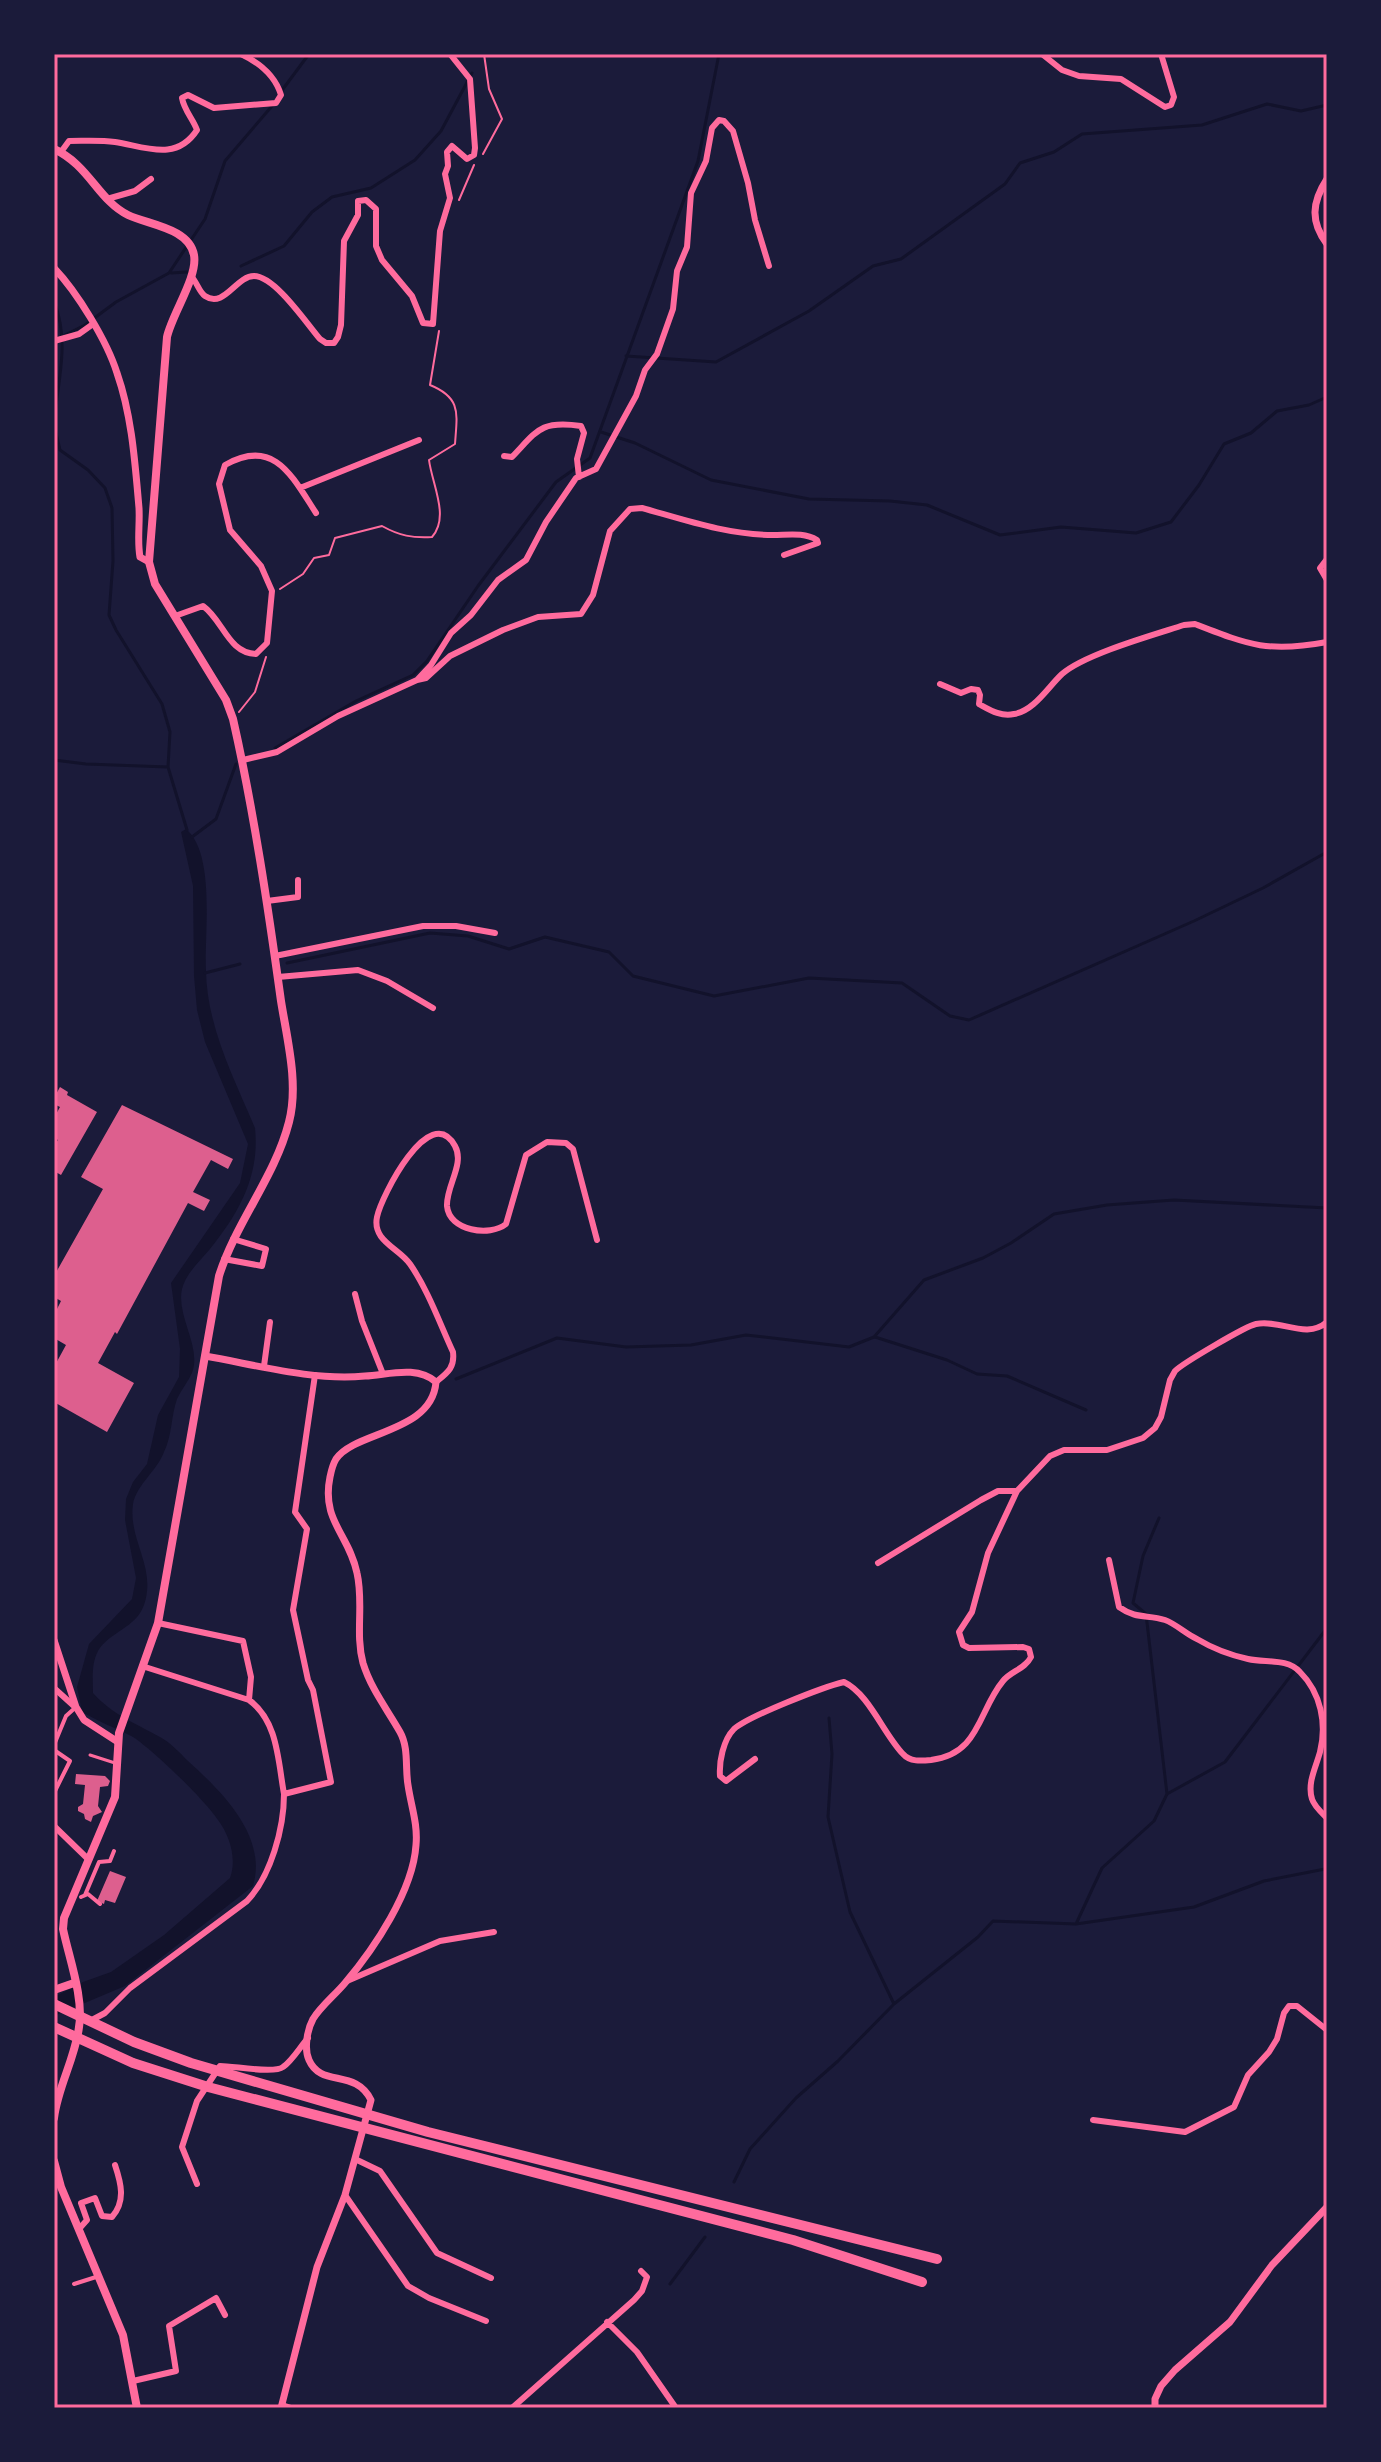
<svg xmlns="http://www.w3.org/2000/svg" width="1381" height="2462" viewBox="0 0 1381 2462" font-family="Montserrat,sans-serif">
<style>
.water{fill:#12122b}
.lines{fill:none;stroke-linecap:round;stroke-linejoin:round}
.stream{stroke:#12122b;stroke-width:3}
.building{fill:#dd5f8e}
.path{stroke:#ff6b9d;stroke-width:2}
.service{stroke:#ff6b9d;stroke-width:3}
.pedestrian{stroke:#ff6b9d;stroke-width:4}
.minor{stroke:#ff6b9d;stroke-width:6}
.tertiary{stroke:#ff6b9d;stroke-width:7}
.secondary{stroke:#ff6b9d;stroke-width:8}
.motorway{stroke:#ff6b9d;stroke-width:10}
.neatline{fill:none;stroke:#ff6b9d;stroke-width:3}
</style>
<rect width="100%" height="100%" fill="#1b1b3a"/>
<path class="water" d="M186 829C216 854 204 935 206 971 207 1027 234 1078 255 1128 260 1176 239 1213 210 1249 200 1261 186 1273 182 1289 176 1316 202 1347 192 1373 188 1382 181 1390 177 1399 171 1416 172 1436 164 1452 157 1471 137 1484 133 1504 128 1541 157 1567 144 1605 136 1628 109 1632 98 1651 91 1664 93 1680 93 1693 113 1715 135 1723 160 1737 170 1742 180 1753 188 1761 221 1791 268 1836 253 1886L125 1986 54 2016V1997L83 1982 111 1972 164 1935 230 1878C237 1859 230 1836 218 1820 206 1801 152 1749 133 1737 116 1728 99 1722 82 1712L77 1687 89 1644 132 1599 136 1578 125 1520 126 1499 133 1482 147 1464 158 1415 179 1377 180 1349 171 1283 240 1183 248 1144 205 1042 197 1010 194 976 193 886 181 832Z"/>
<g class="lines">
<path class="stream" d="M280 93 309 54
M241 266 284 246 312 212 332 197 371 188 415 160 441 131 472 73
M171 273 187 272
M54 301C70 342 58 380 54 422
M65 335 85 325 116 302 169 273 205 219 225 161 272 106
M626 356 716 362 809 311 873 266 901 259 1005 184 1020 163 1054 152 1082 134 1202 125 1267 104 1301 111 1327 105
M54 424 60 450 88 470 105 488 112 508 113 561 109 615 116 630 162 704 170 732 168 767 187 830
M601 432 635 443 711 480 809 499 890 501 927 505 1000 535 1061 527 1136 533 1171 522 1199 485 1224 444 1251 433 1277 411 1309 405 1327 397
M275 748 356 701 413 675 427 661 478 586 556 482 590 458 698 161 719 54
M54 760 86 764 168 767
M192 837 216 819 236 764
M287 963 430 933 468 936 509 949 545 937 609 952 633 976 714 996 809 978 902 983 950 1016 969 1020 1194 921 1263 888 1327 852
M205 973 240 964
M875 1337 947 1360 977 1374 1007 1376 1086 1410
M456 1379 557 1338 626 1347 691 1345 746 1335 849 1347 874 1337 924 1280 983 1258 1011 1243 1054 1214 1107 1205 1174 1200 1327 1208
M829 1718 832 1754 828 1817 850 1912 894 2004
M1167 1794 1225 1762 1327 1628
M1076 1924 1194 1907 1264 1881 1325 1869
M734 2182 750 2149 796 2098 838 2061 894 2004 978 1937 993 1921 1076 1924 1102 1868 1154 1821 1167 1794 1146 1614 1133 1603 1143 1556 1159 1518
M670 2284 705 2237"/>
</g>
<path class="building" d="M60 1087 68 1092 67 1095 97 1112 61 1175 54 1171V1146L58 1140 54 1137V1118L60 1107 54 1104V1098Z
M122 1105 233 1159 228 1169 211 1160 193 1192 210 1200 204 1211 188 1203 117 1334 115 1332 98 1363 134 1383 107 1432 54 1402V1367L66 1345 54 1338V1315L61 1301 54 1297V1276L103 1189 81 1177Z
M76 1774 105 1776 110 1781 108 1786 100 1787 98 1806 102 1812 93 1816 91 1822 85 1819 84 1814 78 1811V1807L83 1804 85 1785 75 1784Z
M110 1871 126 1877 115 1903 105 1900 104 1904 97 1901Z"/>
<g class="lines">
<path class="path" d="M483 154 502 119 489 89 484 54
M459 200 474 165
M280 589 303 574 314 558 329 555 335 538 382 526C400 536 412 538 432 537 450 517 432 484 429 460L455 444C457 414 462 398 430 385L439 331
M239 712 255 692 266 657"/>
<path class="service" d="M90 1755 115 1763"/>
<path class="pedestrian" d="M54 1745 66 1716 76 1707
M54 1750 70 1761 54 1793
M85 1895 99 1862 110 1861 114 1851
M81 1897 88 1894 100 1904
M74 2284 96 2277"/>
<path class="minor" d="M1042 54 1062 70 1079 76 1121 79 1165 107 1171 105 1174 97 1161 54
M61 152 69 141C85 141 100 140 115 142 146 147 176 162 197 130 193 119 184 110 182 98L188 95 214 108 276 103 281 95C275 75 260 63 241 54
M107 199 135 191 151 179
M191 276C197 282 199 292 205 296 224 309 236 276 254 276 275 276 307 324 320 339L326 343H334L338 337 341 325 344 241 358 215V201L366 200 376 209V246L382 260 412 296 423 323 433 324 440 231 450 198 445 174 448 166 447 152 452 146 467 159 474 155 475 148 470 79 450 54
M54 341 79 334 93 324
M504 456 512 457C537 431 540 420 581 426L584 433 577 459 579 477
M300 488 419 440
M1327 559 1320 568 1327 580
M175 616 203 606C223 620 228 653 256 654L267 643 272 591 261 566 230 530 219 484 225 465C274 437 292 476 316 513
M417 680 426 678 450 656 503 630 538 617 581 614 593 595 610 531 630 509 642 508C685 520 728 535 773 535 788 535 804 532 817 540L818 543 784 555
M940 684 961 693 971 689 978 690 980 695 979 704C990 710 1001 717 1014 714 1034 711 1048 687 1062 674 1085 654 1153 635 1184 625L1195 624C1249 645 1268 653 1327 642
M243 760 277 752 338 716 417 680 431 665 451 633 471 615 498 580 526 560 546 522 576 478 596 469 636 396 645 370 657 354 673 309 677 271 687 247 691 193 706 161 712 128 719 120 724 121 733 131 748 183 755 220 769 266
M267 901 298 897V880
M275 956 423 926H456L495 933
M278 977 358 970 387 981 433 1008
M224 1259 262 1266 266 1249 233 1239
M355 1294 362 1321 383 1374
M264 1366 270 1322
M436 1382C447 1373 455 1368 453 1352 440 1324 428 1290 410 1264 399 1248 372 1241 377 1217 381 1197 430 1100 455 1146 465 1164 446 1186 447 1206 449 1231 490 1237 506 1224L526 1155 547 1142 566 1143 573 1149 597 1240
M1109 1560 1119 1607C1137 1620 1148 1614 1165 1620 1176 1624 1186 1634 1197 1639 1212 1648 1230 1655 1248 1659 1266 1663 1287 1658 1300 1672 1321 1693 1327 1724 1320 1752 1316 1767 1307 1783 1312 1799 1314 1806 1322 1813 1327 1818
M878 1563 981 1500 998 1491H1017
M158 1623 243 1641 251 1677 249 1700C278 1721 278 1761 284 1794
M142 1666 249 1700
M54 1688 75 1707
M755 1759 726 1781 720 1776C719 1762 723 1740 734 1729 749 1716 823 1687 844 1682 869 1694 883 1733 903 1754 910 1762 921 1761 931 1760 980 1754 978 1711 1003 1681 1011 1671 1025 1669 1031 1657L1029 1649 1023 1647 969 1648 963 1645 959 1632 972 1612 988 1553 1017 1491 1050 1456 1064 1450H1107L1143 1438 1155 1428 1161 1417 1170 1380 1175 1371C1183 1363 1246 1326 1256 1324 1281 1319 1306 1340 1327 1322
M54 1826 89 1860
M347 1981 440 1941 494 1932
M90 2021 105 2013 130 1988 247 1901C271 1876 284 1828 284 1794L331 1782 313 1690 308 1680 293 1610 307 1529 295 1512 315 1375
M1093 2120 1185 2132 1234 2107 1248 2075 1269 2052 1277 2039 1284 2013 1289 2006H1297L1327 2030
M355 2159 380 2171 437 2253 491 2278
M197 2184 182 2147 197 2101 220 2066C234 2066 274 2074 283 2067 292 2061 300 2047 308 2038
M345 2195 408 2286 429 2298 486 2321
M79 2229 87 2220 81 2203 95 2198 102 2216 112 2217C126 2201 121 2183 115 2165
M607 2322 637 2352 676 2408
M133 2381 176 2371 169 2326 216 2298 225 2315
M282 2405 291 2408
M512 2408 634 2300 642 2291 647 2277 641 2271"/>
<path class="tertiary" d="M1327 179C1312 202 1310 222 1327 244
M54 268C77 292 107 341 117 373 132 416 135 463 139 508 140 524 137 541 140 557L149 562
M205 1356C257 1365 312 1381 365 1376 388 1375 416 1365 436 1382 432 1433 355 1431 336 1459 333 1464 331 1472 330 1477 321 1521 349 1534 357 1573 364 1603 355 1633 363 1663 371 1689 387 1709 400 1732 409 1748 405 1768 408 1785 411 1806 418 1824 416 1845 413 1891 374 1949 345 1983 335 1995 321 2006 313 2019 307 2030 304 2049 309 2060 321 2088 355 2068 371 2100L345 2195 317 2267 281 2408
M54 1640 76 1707 84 1720 118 1742
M1155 2408V2399L1161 2386 1175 2370 1230 2322 1272 2265 1327 2207"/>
<path class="secondary" d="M54 149C89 165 98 200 128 215 149 225 189 228 194 255 198 277 172 314 167 337L149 562 155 584 226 700 233 719C254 812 268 907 281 1001 287 1039 299 1084 289 1122 275 1177 236 1222 219 1276L158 1623 119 1733 115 1797 64 1918 63 1929C69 1958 84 1998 79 2027 75 2059 58 2086 54 2118
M54 1990 74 1983
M54 2161 61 2187 123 2335 137 2408"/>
<path class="motorway" d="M54 2004 134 2042 191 2063 428 2132 937 2259
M54 2027 133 2063 208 2087 793 2240 922 2282"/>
</g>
<rect width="1381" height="2462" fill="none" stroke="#1b1b3a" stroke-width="112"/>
<rect x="56" y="56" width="1269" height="2350" class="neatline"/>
</svg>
